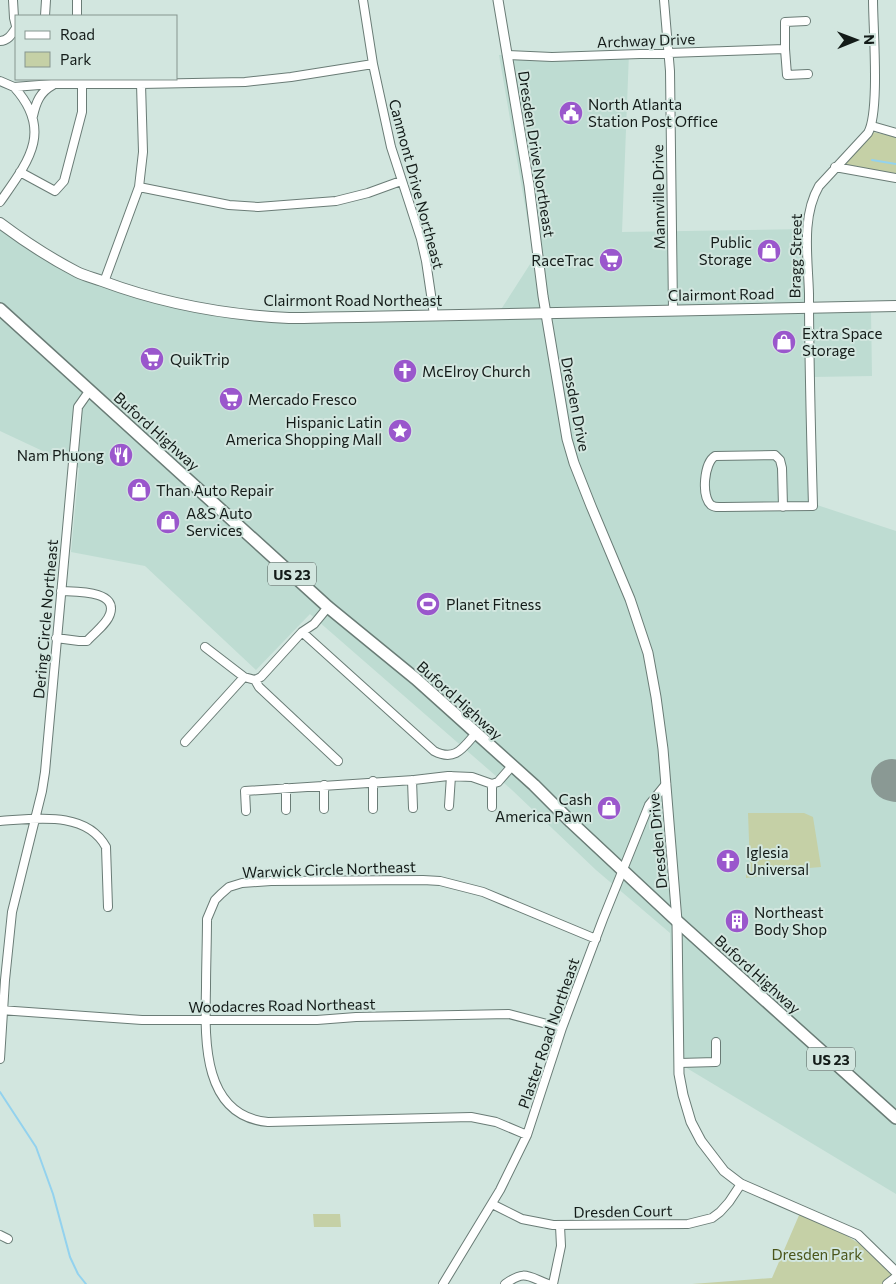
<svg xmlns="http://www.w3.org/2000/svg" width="896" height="1284" viewBox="0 0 896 1284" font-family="Commissioner,sans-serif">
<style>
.built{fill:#bedcd2}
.green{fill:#c5d0a6}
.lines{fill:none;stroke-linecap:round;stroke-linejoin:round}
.stream{stroke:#93d2ee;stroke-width:2}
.runway{stroke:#8a9994;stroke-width:42}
.minor-casing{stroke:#6a7c76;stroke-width:10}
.tertiary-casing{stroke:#6a7c76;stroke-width:11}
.secondary-casing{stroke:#6a7c76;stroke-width:12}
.primary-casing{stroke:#6a7c76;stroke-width:14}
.minor{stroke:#fff;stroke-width:8}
.tertiary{stroke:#fff;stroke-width:9}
.secondary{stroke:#fff;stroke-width:10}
.primary{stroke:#fff;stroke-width:11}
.labels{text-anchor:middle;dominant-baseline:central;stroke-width:4;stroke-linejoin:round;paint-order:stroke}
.shield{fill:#d2e6df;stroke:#4c5854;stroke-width:1}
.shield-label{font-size:14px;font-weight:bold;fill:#131b18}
.street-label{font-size:15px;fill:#131b18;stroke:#d2e6df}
.poi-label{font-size:15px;fill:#131b18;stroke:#d2e6df;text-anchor:start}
.park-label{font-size:15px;fill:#4a551a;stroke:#d2e6df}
</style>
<rect width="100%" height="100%" fill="#d2e6df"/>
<path class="built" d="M629 53 622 232 807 229 809 312 871 311 872 376 813 377 817 505 896 531V1194L675 1061 671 1017 670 933 596 870 512 790 310 614 256 670 145 566 71 552 79 468 0 431V221L51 260 160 297 290 319 500 311 534 258 499 55Z"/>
<path class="green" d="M873 132 896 137V175L840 165Z
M748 813H804L813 817 821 867 761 872V876L746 878V868L750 867Z
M800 1213 838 1230 869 1250 896 1277V1284H692L772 1278Z
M313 1214H340L341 1227H314Z"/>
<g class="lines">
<path class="stream" d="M872 160 896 164
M0 1092 36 1147 53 1194 70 1257 78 1274 86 1284"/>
<path class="runway" d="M892 780 896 781"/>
<g class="minor-casing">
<path id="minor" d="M13 0 14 18 16 26
M77 0V16
M363 0 373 64 391 147 421 239 426 261 434 315
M664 0 670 71 673 310
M45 16 46 0
M0 41C8 41 12 34 16 28
M785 49V22L806 21
M507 55 552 57 785 49 787 75 808 74
M0 81 14 87 52 84H141L245 82 291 77 373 64
M33 116C36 102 40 92 53 85
M872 126 896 133
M835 167 896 178
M20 172 55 191 64 181 82 112V83
M139 187 229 205 258 207 336 201 368 193 401 181
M0 202C28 162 54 131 14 87
M104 282 139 187 143 152 141 84
M783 507 782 468 780 460 775 455 715 456C704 463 701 496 711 505 715 508 719 507 723 507L813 506C811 435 809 364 809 294 808 258 801 217 819 186L868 133C880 112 873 28 873 0
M302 632 434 751C455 762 463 748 476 733
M56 638 79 641H87C94 633 107 624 110 614 118 590 75 592 61 591
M205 647 244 677
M255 680 259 687 338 761
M185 742 244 677 255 680 261 677 302 632 314 624 328 607
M412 780 413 808
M373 781V809
M492 784V807
M324 785V809
M286 788V810
M449 806 451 776
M246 811 245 791 414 780 448 776 472 777 492 784 498 782 512 766
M0 821C35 819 86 810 106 847L108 907
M0 1010 142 1020H317L356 1017 509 1014 562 1028
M0 1059 5 980 12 912 42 791 45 772 78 407 90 390
M679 1063 716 1062V1042
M527 1135 496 1122 471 1117 268 1122C201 1116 205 1037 206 988 206 965 207 942 207 919L215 900 221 894 229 887 242 883 271 881 423 880 440 881 483 892 596 939
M492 1204 522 1219 553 1225 688 1224 712 1218 720 1212 729 1202 741 1184
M0 1235 8 1239
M443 1284 500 1190 527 1135 562 1028 603 919 649 805 666 784
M505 1284C525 1270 527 1276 548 1284
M553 1284 561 1246 560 1226
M887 1284 896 1277"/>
</g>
<g class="tertiary-casing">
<path id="tertiary" d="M498 0 529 185 543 296 567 439 574 463 591 506 630 599 648 653 656 697 663 749 677 921 679 1074 683 1095 691 1122 701 1141 724 1171 741 1184 858 1235 896 1272"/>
</g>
<g class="secondary-casing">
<path id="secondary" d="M0 223C24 241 50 258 77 272 85 276 94 278 102 281 161 303 226 315 289 318 312 318 335 317 358 317L896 306"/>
</g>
<g class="primary-casing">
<path id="primary" d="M0 309 328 607 416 679 534 785 571 822 677 921 896 1118"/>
</g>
<use href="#minor" class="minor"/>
<use href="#tertiary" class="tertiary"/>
<use href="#secondary" class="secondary"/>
<use href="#primary" class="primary"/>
</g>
<defs>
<g id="civic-disc" transform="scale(1.25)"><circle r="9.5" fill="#9a57cc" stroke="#d2e6df"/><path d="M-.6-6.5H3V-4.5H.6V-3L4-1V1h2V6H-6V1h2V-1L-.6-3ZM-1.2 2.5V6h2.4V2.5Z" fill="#fff"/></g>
<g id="shop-disc" transform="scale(1.25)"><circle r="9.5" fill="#9a57cc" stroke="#d2e6df"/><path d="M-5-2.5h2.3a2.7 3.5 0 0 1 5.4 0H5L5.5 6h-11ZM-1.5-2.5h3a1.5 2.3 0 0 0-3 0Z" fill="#fff"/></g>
<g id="supermarket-disc" transform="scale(1.25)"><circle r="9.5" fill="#9a57cc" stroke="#d2e6df"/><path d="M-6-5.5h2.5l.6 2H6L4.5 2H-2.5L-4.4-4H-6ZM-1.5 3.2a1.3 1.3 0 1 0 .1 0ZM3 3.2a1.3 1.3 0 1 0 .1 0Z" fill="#fff"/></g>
<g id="church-disc" transform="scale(1.25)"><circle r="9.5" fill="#9a57cc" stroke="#d2e6df"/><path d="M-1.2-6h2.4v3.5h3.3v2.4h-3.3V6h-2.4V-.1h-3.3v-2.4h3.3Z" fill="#fff"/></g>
<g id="sight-disc" transform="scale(1.25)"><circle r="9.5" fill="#9a57cc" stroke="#d2e6df"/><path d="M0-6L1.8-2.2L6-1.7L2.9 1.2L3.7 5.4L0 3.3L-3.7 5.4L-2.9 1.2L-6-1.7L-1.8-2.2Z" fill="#fff"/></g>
<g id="restaurant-disc" transform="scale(1.25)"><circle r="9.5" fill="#9a57cc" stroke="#d2e6df"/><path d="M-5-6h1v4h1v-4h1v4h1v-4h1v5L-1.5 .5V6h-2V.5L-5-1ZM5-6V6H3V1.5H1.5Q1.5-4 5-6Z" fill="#fff"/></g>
<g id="stadium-disc" transform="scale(1.25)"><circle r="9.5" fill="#9a57cc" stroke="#d2e6df"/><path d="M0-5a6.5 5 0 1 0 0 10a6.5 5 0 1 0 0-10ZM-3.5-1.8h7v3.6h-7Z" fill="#fff"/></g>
<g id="building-disc" transform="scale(1.25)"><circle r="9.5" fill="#9a57cc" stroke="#d2e6df"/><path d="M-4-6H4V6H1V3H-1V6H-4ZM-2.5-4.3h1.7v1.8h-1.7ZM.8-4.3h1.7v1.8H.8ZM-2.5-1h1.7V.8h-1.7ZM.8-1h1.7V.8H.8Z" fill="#fff"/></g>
</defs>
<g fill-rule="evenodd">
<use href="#civic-disc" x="571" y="113"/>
<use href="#shop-disc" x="769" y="251"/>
<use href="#supermarket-disc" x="611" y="260"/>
<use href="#shop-disc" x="784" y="342"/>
<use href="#supermarket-disc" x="152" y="359"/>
<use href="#church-disc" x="405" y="371"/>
<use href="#supermarket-disc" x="231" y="399"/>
<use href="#sight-disc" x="400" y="431"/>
<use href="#restaurant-disc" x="121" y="455"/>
<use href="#shop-disc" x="139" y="490"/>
<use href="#shop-disc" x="168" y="522"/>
<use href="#stadium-disc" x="428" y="604"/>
<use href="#shop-disc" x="609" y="808"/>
<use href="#church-disc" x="728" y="861"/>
<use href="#building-disc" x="737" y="921"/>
</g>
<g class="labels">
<g class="shield">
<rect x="268" y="562.5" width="48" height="23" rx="4"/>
<rect x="807" y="1047.5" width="48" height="23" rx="4"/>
</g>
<g class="shield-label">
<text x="292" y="574">US 23</text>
<text x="831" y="1059">US 23</text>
</g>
<g class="street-label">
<text transform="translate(646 40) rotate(-2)">Archway Drive</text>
<text transform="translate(537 154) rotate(81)">Dresden Drive Northeast</text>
<text transform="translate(417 184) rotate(75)">Canmont Drive Northeast</text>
<text transform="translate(658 197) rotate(-91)">Mannville Drive</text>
<text transform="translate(795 256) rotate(-89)">Bragg Street</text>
<text transform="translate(721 294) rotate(-1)">Clairmont Road</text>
<text x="353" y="300">Clairmont Road Northeast</text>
<text transform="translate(576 404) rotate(79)">Dresden Drive</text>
<text transform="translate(157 431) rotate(42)">Buford Highway</text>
<text transform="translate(45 619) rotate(-85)">Dering Circle Northeast</text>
<text transform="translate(460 700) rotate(42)">Buford Highway</text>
<text transform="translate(657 841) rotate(-95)">Dresden Drive</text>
<text transform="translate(329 869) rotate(-2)">Warwick Circle Northeast</text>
<text transform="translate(758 974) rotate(42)">Buford Highway</text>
<text transform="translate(282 1005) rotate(-1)">Woodacres Road Northeast</text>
<text transform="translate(548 1033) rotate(-71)">Plaster Road Northeast</text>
<text transform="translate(623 1211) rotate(-1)">Dresden Court</text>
</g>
<g class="poi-label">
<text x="588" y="104">North Atlanta<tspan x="588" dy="17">Station Post Office</tspan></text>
<text x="752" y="242" text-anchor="end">Public<tspan x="752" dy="17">Storage</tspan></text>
<text x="594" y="260" text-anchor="end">RaceTrac</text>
<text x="802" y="333">Extra Space<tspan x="802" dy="17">Storage</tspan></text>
<text x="170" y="359">QuikTrip</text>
<text x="422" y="371">McElroy Church</text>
<text x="248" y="399">Mercado Fresco</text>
<text x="382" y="422" text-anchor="end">Hispanic Latin<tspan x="382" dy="17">America Shopping Mall</tspan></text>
<text x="104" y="455" text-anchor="end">Nam Phuong</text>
<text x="156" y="490">Than Auto Repair</text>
<text x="186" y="513">A&amp;S Auto<tspan x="186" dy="17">Services</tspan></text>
<text x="446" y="604">Planet Fitness</text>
<text x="592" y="799" text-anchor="end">Cash<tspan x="592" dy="17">America Pawn</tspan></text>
<text x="746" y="852">Iglesia<tspan x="746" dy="17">Universal</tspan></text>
<text x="754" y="912">Northeast<tspan x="754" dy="17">Body Shop</tspan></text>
</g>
<g class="park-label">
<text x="817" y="1254">Dresden Park</text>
</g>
</g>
<rect x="15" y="15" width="162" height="65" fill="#d2e6df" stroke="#86958f"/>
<rect x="25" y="31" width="25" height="8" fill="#ffffff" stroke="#86958f"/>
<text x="60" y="40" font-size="15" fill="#131b18">Road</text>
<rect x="25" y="52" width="25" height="15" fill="#c5d0a6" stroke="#86958f"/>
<text x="60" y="65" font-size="15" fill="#131b18">Park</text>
<g transform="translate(856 40) rotate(89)" stroke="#d2e6df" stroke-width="4" paint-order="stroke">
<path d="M0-4L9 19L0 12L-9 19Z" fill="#131b18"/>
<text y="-8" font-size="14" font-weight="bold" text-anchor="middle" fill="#131b18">N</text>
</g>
</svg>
